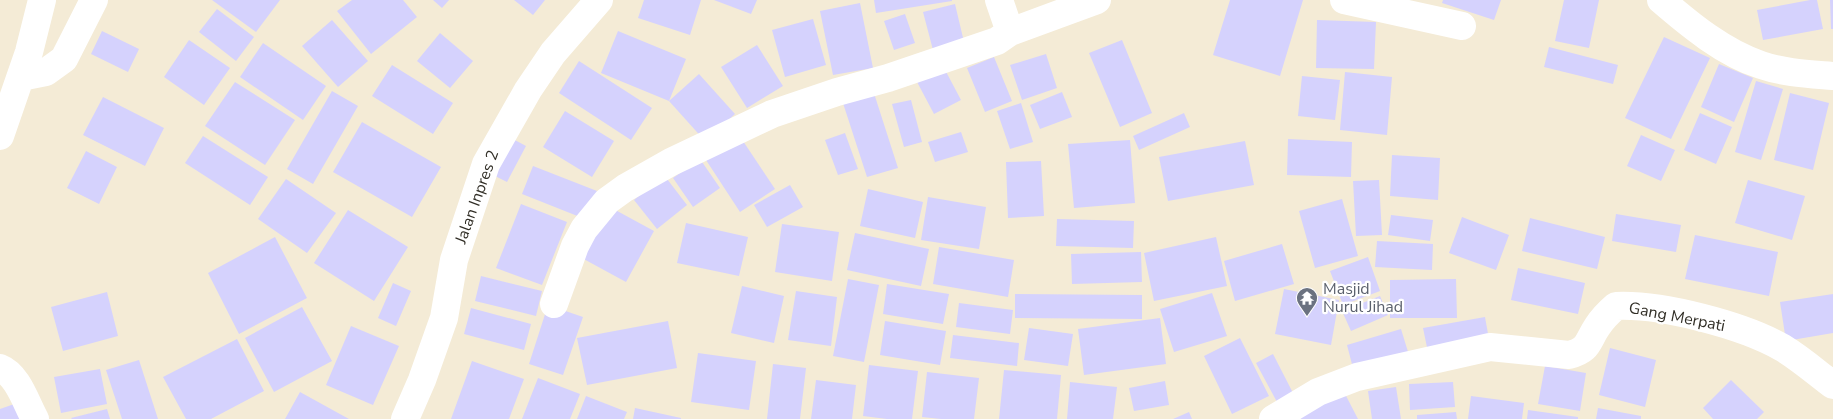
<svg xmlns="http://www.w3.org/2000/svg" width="1833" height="419" viewBox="0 0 1833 419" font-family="'Nunito Sans',sans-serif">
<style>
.building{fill:#d5d2fd}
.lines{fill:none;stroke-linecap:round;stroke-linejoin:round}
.street{stroke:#fff;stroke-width:28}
.labels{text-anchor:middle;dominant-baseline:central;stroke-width:4.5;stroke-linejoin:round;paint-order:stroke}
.street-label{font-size:16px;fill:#312e26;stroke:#fff}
.worship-label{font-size:16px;fill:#5b616d;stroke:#fff;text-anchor:start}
</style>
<rect width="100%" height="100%" fill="#f4ebd6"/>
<path class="building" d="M212 0H280L256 32Z
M352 0H403L417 17 371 54 337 11Z
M433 0H449L442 8Z
M514 0H545L533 15Z
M644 0H701L690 35 638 18Z
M714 0H757L751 14Z
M874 0H952V1L876 13Z
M1230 0H1303L1280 76 1213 55Z
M1443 0H1501L1494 20 1442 3Z
M1564 0H1599L1589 48 1555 41Z
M1810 0H1817L1823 29 1763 40 1757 10Z
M1830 0H1833V29H1831Z
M860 3 873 68 833 75 820 11Z
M955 4 964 42 933 50 923 12Z
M217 9 254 37 236 61 199 32Z
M905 14 915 43 894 50 884 21Z
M813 19 826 65 785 77 772 30Z
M332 20 368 61 338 87 302 46Z
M1317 20 1376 22 1374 69 1316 68Z
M102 31 139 49 128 72 91 54Z
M618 31 686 59 669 101 699 74 735 114 705 141 669 101 601 73Z
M440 33 473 61 450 88 417 61Z
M1664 37 1710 58 1671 139 1625 118Z
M189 40 230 68 204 105 164 77Z
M1122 40 1152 113 1120 127 1089 53Z
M263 43 326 86 303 120 240 77Z
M757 45 783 86 747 108 721 67Z
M1549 47 1618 65 1613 84 1544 67Z
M1046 54 1057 88 1022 100 1010 65Z
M994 57 1012 101 985 112 967 68Z
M579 61 652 108 631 140 559 93Z
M1719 64 1753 78 1734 122 1701 107Z
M392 65 453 103 433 134 372 96Z
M943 66 961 100 934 114 916 80Z
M1345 72 1392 77 1387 135 1340 130Z
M1302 76 1340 80 1335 120 1298 116Z
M1756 81 1783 89 1761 160 1735 152Z
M235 82 295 120 265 165 205 126Z
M872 87 898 168 867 177 841 97Z
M332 91 358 106 313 184 287 169Z
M1062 92 1072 117 1040 129 1030 105Z
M1790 93 1829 103 1813 170 1774 160Z
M103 97 164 128 145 166 83 135Z
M911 100 922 142 904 147 892 104Z
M1021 103 1033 142 1010 149 997 111Z
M565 111 614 141 592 177 543 147Z
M1184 113 1190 127 1139 150 1133 136Z
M1700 113 1732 127 1716 164 1684 150Z
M362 122 441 167 412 217 333 172Z
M961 132 968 152 935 162 928 142Z
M845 133 858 169 838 175 825 140Z
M1641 135 1675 150 1661 181 1627 166Z
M203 136 268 177 250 205 185 163Z
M511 138 526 146 507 182 491 174Z
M741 138 775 189 740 212 706 160Z
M1288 139 1352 142 1351 177 1287 175Z
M1130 140 1135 203 1074 208 1068 144Z
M1245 141 1254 185 1168 201 1159 157Z
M86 151 117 167 99 204 67 188Z
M1392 155 1440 158 1438 200 1390 196Z
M700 159 720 188 693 207 673 178Z
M1041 161 1044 216 1008 218 1006 162Z
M533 166 597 191 585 219 522 194Z
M664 175 687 205 657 229 634 200Z
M286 179 336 213 307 253 258 219Z
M1379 180 1382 235 1356 236 1353 181Z
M1748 180 1805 196 1792 240 1735 223Z
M790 185 803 207 767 227 754 205Z
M868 189 923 202 915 238 860 226Z
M928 197 986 207 979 249 921 240Z
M1342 199 1358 256 1315 268 1299 211Z
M521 204 567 222 542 285 496 268Z
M608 206 654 231 626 282 580 257Z
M348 210 408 247 374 301 314 263Z
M1616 214 1681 225 1676 252 1612 241Z
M1391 215 1433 220 1430 241 1388 235Z
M1462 217 1509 235 1496 270 1449 253Z
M1530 218 1605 237 1597 269 1522 251Z
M1057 219 1134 221 1133 248 1056 246Z
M686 223 748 237 739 276 677 263Z
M782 224 839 232 832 281 775 272Z
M855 233 929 249 921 286 847 270Z
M1695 235 1778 252 1769 296 1685 279Z
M275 237 307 298 239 334 208 273Z
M1216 237 1227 286 1154 301 1144 253Z
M1377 241 1433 244 1432 270 1375 267Z
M1282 244 1294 284 1235 301 1224 261Z
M939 247 1014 260 1008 297 933 284Z
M1141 252 1142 282 1072 284 1071 254Z
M1368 257 1380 291 1343 305 1330 271Z
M1518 268 1585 283 1578 314 1511 300Z
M481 276 542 291 536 316 475 301Z
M848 279 879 285 864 362 833 356Z
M1456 279 1457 318H1390V280Z
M393 283 411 291 396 326 378 318Z
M887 284 949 294 943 324 883 314Z
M742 286 784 296 774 343 731 333Z
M1284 289 1339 300 1331 345 1275 334Z
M796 291 837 297 831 346 788 340Z
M107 292 118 336 63 351 51 307Z
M1212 293 1227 336 1174 352 1160 309Z
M1015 294 1142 295V319L1015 318Z
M1833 294V333L1786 341 1780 302Z
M1380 296 1388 315 1351 331 1342 311Z
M959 303 1013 310 1010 334 956 327Z
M548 305 583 317 563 375 529 364Z
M302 307 332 361 274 392 245 338Z
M471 308 531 324 524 350 464 334Z
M1485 317 1490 345 1429 357 1423 328Z
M1160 318 1166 364 1084 375 1078 329Z
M668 321 677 368 587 385 577 338Z
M885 321 946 331 940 365 880 355Z
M351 326 399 346 373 405 326 385Z
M1029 328 1073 334 1068 366 1024 360Z
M1401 329 1409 355 1354 372 1347 345Z
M953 335 1019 343 1017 366 950 358Z
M1240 338 1269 396 1232 414 1204 356Z
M237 339 264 391 211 419H186L163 377Z
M1610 348 1656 360 1645 407 1599 395Z
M698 353 756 361 749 410 691 402Z
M1273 354 1293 393 1277 402 1256 363Z
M139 360 158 419H122L106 370Z
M472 361 524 379 509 419H451Z
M773 364 806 368 800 419H767Z
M869 365 918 371 912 419H887L863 416Z
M1545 366 1586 373 1580 411 1538 404Z
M100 369 107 404 61 413 54 377Z
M1004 370 1061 375 1057 419H999Z
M927 372 979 378 974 419H941L922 417Z
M538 378 580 394 570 419H522Z
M816 380 856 385 852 419H811Z
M1731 380 1764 412 1757 419H1713L1703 408Z
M1165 381 1169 405 1134 411 1129 388Z
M1070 382 1117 387 1113 419H1067Z
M1453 382 1455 407 1410 410 1409 384Z
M1396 387 1401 419H1372L1368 391Z
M1343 390 1358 419H1301L1298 414Z
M300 392 349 419H285Z
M586 396 627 412 624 419H577Z
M1471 396 1524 403 1522 419H1468Z
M23 401 29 419H0V409Z
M635 408 681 418V419H633Z
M1598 408 1641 416V419H1596Z
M107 409 110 419H72L71 418Z
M1528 410 1578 417V419H1527Z
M1189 412 1192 419H1173Z
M1456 412 1457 419H1417V415Z"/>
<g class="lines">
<path class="street" d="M999 0 1010 32 1097 0
M1344 0 1462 26
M1661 0C1690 25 1724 53 1761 65 1784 73 1809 74 1833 76
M21 77 46 72 64 59 94 0
M0 136 29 52 42 0
M554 304 575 246 584 229 607 201 625 188 671 162 772 114 837 92 888 78 997 41 1010 32
M0 368C18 375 26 403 35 419
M405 419 422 380 444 318 454 260 486 164 528 90 553 53 599 0
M1273 419 1318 392 1357 377 1490 347 1569 355C1589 350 1587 342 1597 327 1602 319 1609 312 1616 306 1662 304 1743 325 1783 348 1801 359 1817 373 1833 385"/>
</g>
<defs>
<g id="temple-pin" transform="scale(1.125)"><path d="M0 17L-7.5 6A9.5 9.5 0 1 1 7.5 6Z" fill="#6b7280" stroke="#fff"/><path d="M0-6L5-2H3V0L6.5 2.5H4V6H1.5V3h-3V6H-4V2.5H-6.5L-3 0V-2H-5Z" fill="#fff"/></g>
</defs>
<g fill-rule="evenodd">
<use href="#temple-pin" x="1307" y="298"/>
</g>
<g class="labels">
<g class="street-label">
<text transform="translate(477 197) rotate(-70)">Jalan Inpres 2</text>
<text transform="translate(1677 317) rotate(11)">Gang Merpati</text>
</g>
<g class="worship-label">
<text x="1323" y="289">Masjid<tspan x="1323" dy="18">Nurul Jihad</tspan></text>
</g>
</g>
</svg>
